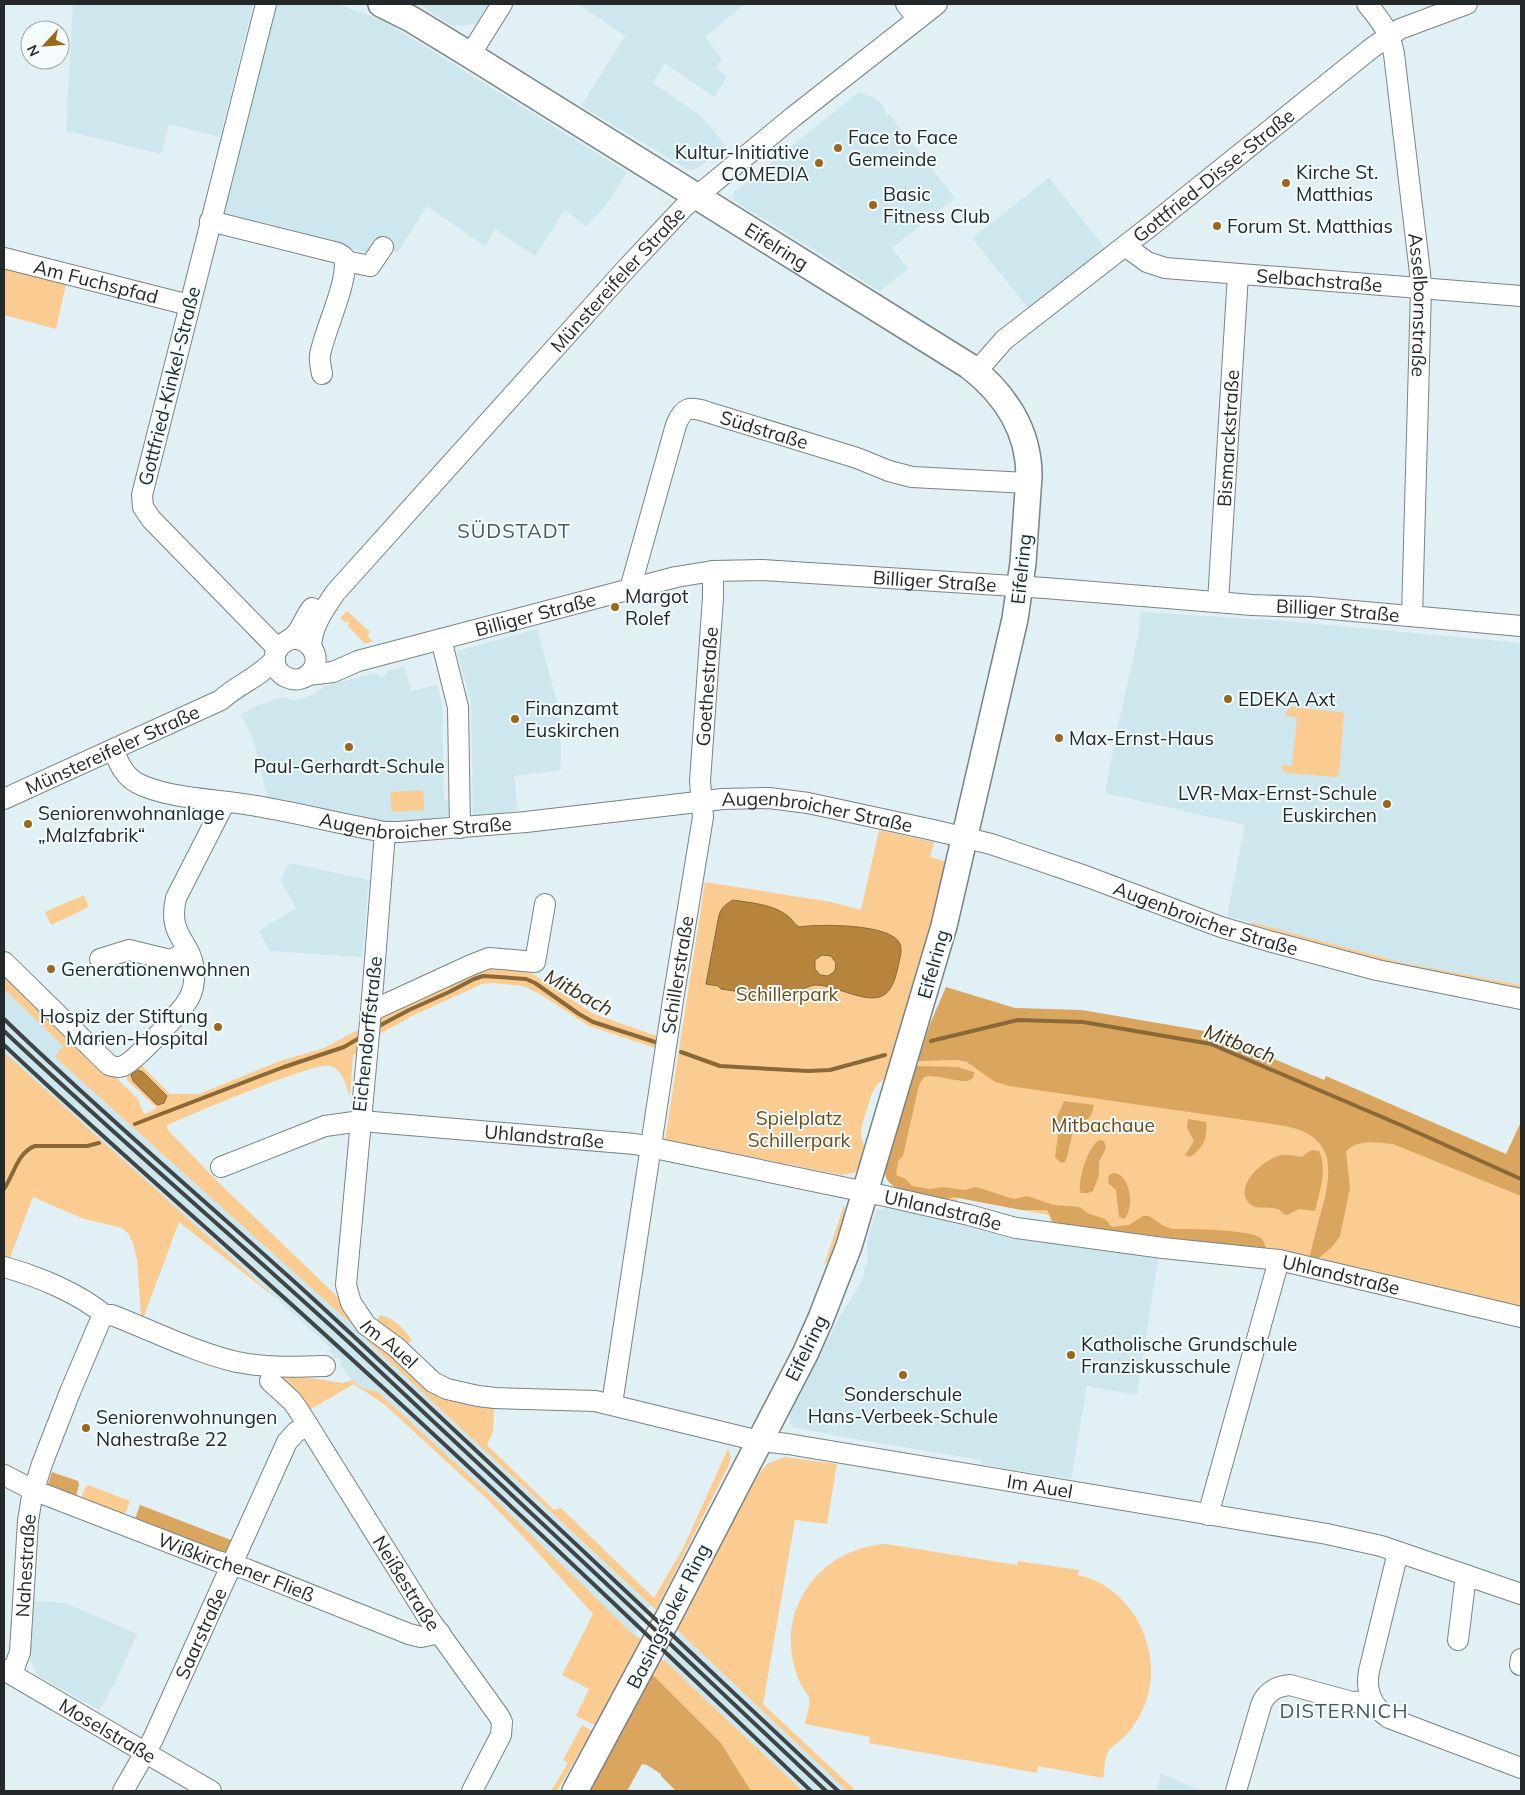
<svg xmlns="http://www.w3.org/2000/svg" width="1525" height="1795" viewBox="0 0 1525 1795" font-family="Mulish,sans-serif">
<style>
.built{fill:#cee6ed}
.green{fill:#fbcc91}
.forest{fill:#daa55f}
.water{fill:#b6843d;stroke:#8a6837;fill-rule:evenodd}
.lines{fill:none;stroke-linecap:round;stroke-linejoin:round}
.stream{stroke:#8a6837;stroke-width:4}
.minor-casing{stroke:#778488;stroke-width:22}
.major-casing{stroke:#778488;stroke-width:28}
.minor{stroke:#fff;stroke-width:20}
.major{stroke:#fff;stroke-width:25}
.rail{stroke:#3f4547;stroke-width:4}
.poi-dot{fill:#99681b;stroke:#f3fcfe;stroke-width:2}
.labels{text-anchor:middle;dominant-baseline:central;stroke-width:4;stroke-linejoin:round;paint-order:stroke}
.poi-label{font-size:19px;fill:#23282a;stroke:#f3fcfe;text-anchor:start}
.street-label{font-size:19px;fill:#23282a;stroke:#f3fcfe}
.park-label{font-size:19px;fill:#6f4b16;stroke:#f3fcfe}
.neighbourhood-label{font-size:20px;letter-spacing:1px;fill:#4b585b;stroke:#f3fcfe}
.water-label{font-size:20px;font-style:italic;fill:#483213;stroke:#f3fcfe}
</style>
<rect width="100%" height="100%" fill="#e1f0f4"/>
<path class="built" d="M73 4H253L220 137 169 124 161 154 66 131Z
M277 4H338L384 21 627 172 609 201 586 227 565 209 535 256 495 229 485 246 427 206 397 253 378 240 370 253 222 218Z
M418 4H490L478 24 453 26Z
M578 4H745L705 37 722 59 716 68 727 77 714 97 665 63 653 83 701 116 726 146 699 167 693 170 687 169 581 106 625 36Z
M859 92 878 100 885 109 884 111 887 116 889 114 955 198 892 248 908 269 880 291 733 200V193Z
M1049 178 1105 248 1028 308 972 238Z
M1141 612 1285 621 1521 643V985L1404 963 1227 916 1245 825 1105 793 1116 735 1139 632Z
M537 629 560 713 561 770 514 776 518 811 473 816 471 703 457 651Z
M404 667 411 691 437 685 442 704 444 799 449 800 448 815 443 818 383 823 268 800 253 739 241 714 257 706 282 697 293 700 301 699 315 694 324 686 377 673 379 677 387 675 386 671Z
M290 863 369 880 362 957 270 951 259 931 296 908 280 880Z
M4 989 63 1046 56 1057 357 1329 366 1340 650 1605 635 1633 638 1636 637 1638 378 1392 362 1388 353 1380 352 1381 340 1364 342 1361 338 1357 336 1359 333 1354 329 1352 332 1349 4 1052Z
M887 1208 1012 1236 1159 1254 1137 1395 1087 1386 1071 1479 981 1464V1460L843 1437 793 1427 790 1423V1413L840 1316 860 1285 868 1259 867 1243 876 1212 878 1210Z
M34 1601 65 1603 137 1634 115 1683 99 1710 38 1676 30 1659Z
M680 1633 847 1791H803L689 1684 665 1660Z
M1161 1773 1200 1791H1157Z"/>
<path class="green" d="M4 268 66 284 56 329 4 315Z
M347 611 370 632 367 636 373 641 365 644 348 626 349 623 347 621 345 623 340 618Z
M1292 707 1341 712 1344 714 1339 773 1337 777 1288 773 1283 771 1281 765 1292 766 1297 717 1286 716 1287 710Z
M423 790 424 810 392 812 390 792Z
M879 830 934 842 930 857 944 861 947 866 902 1047 885 1078 877 1085 872 1093 861 1129V1136L865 1149 859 1169 854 1173 842 1175 665 1140 705 882 831 902 861 910Z
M84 895 89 907 51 925 45 912Z
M1250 922 1404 963 1521 985V992L1414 971 1254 930Z
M487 968 528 971 594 1014 657 1036 655 1048 589 1026 540 994 523 986 493 983 482 984 412 1016 378 1035 380 1018Z
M4 970 138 1099 142 1110 145 1114 157 1108 127 1080V1074L138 1062 170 1094H199L280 1061 324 1048 356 1031 364 1030 362 1048 353 1056 350 1097C346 1086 343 1069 330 1066 313 1062 190 1115 167 1125V1129L219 1183 342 1301 357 1329 55 1057 63 1046 4 989Z
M930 1024 1504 1162 1521 1122V1310L1051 1224 1049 1215 957 1198V1204C940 1201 889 1195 885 1175 885 1172 885 1169 886 1167Z
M4 1052 277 1299 179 1222 144 1316 141 1315 137 1260 133 1243 128 1233 122 1228 81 1218 33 1197 9 1260 4 1258Z
M844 1205C848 1212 836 1252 830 1259 829 1261 826 1263 824 1265Z
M381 1315C395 1319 403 1328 412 1340L407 1345 375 1322Z
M368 1339 494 1406 493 1432 487 1445 554 1510 561 1508 654 1598 683 1548 728 1449 731 1457 728 1467 656 1610 366 1340Z
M271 1372 343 1383 353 1380 362 1388 378 1392 489 1494 637 1638 638 1636 641 1639 595 1725 576 1716 589 1689 562 1675 593 1614 532 1546 486 1498 385 1405 354 1384 311 1409Z
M785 1457 837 1464 827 1524 795 1520 763 1704 856 1791H847L674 1627 758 1475 767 1464Z
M88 1485 130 1501 126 1512 119 1517 80 1501 85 1488Z
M886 1544 1017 1565 1018 1561 1079 1570 1078 1575C1134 1587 1165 1653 1145 1704 1140 1717 1132 1730 1122 1739 1118 1743 1110 1747 1108 1752 1104 1759 1105 1771 1103 1778L1038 1766 1037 1773 869 1743 870 1737 805 1724C806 1717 811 1704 809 1698 808 1695 805 1691 803 1688 797 1678 794 1667 792 1656 783 1597 828 1547 886 1544Z
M659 1656 664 1661 665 1660 689 1684 803 1791H751L721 1743 650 1672Z
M582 1725 592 1731 557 1791H551L568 1763 563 1760Z"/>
<path class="forest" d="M946 987 1015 1008 1082 1010 1210 1032 1324 1080 1326 1076 1506 1154 1521 1122V1196L1393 1144C1376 1142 1358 1139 1346 1151L1350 1188 1340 1236 1333 1246 1314 1262 1310 1259V1255C1314 1238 1318 1222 1323 1205 1333 1165 1333 1136 1285 1126L1009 1086 995 1082 967 1062 958 1060 918 1061 930 1024Z
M916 1066 957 1067 974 1072 973 1078 968 1081C954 1082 938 1074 924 1077L919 1085 903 1156 898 1161 896 1175 906 1179 912 1186 930 1189 943 1187 964 1190 976 1187 1014 1199 1027 1196 1054 1205 1080 1207 1087 1213 1105 1219 1112 1227 1129 1225 1143 1216H1149L1164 1226 1172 1229C1190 1229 1247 1229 1261 1238 1264 1241 1265 1245 1266 1249L1054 1224 1047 1210H1022L954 1197C939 1203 901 1195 889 1182 885 1177 885 1173 886 1167Z
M1064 1101 1094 1105C1092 1116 1089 1123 1077 1120L1075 1122 1067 1157 1065 1162 1061 1163 1055 1157 1059 1128 1057 1117Z
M1188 1119 1206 1122C1208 1137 1204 1148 1190 1157L1185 1155 1194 1141 1187 1128Z
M1100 1140 1104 1141 1106 1148 1099 1162V1175L1093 1191 1088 1193H1081C1076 1183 1089 1143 1100 1140Z
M1312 1150 1319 1151C1328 1170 1319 1192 1315 1211L1299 1209 1287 1215C1282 1214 1282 1211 1278 1209 1268 1206 1255 1211 1248 1202 1234 1183 1267 1157 1283 1155 1290 1154 1296 1157 1302 1157L1308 1152Z
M1113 1173C1131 1173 1135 1209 1124 1219L1119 1217 1116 1190 1108 1183 1109 1175Z
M52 1472 78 1481 79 1485 76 1496 46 1490Z
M140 1505 231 1540 224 1556 133 1524Z
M650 1672 721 1743 751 1791H676L661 1776V1774C655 1771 650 1765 642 1764L627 1791H588Z"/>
<path class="water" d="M733 900C751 903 773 904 788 916 792 919 794 924 799 927 817 924 892 923 900 944 903 951 899 960 898 967 896 976 892 992 882 996 866 1004 835 985 816 985 809 985 801 991 795 993 786 995 777 998 769 999 759 1000 752 996 743 993 736 991 728 990 721 989L718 986 706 984 719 915C722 907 726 904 733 900ZM822 955 831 956 836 963 835 971 828 976 820 975 815 969V960Z
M138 1070 143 1072 167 1096 164 1103 158 1105 156 1104 133 1081 131 1075Z"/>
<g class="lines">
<path class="stream" d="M379 1026 409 1010 449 992 474 979 483 976 499 977 526 979 535 983 579 1014 593 1022 655 1042
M931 1041 1018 1020 1083 1022 1211 1044 1403 1126 1521 1179
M681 1052 720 1066 808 1071 830 1070 885 1055
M135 1124 284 1067 344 1047 361 1037
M4 1189C14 1174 18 1152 35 1146H87L99 1143"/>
<g class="minor-casing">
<g id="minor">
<path d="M266 4 142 495 143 507 151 519 278 649"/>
<path d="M906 4 918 19"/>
<path id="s1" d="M1367 4C1381 21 1390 32 1394 54L1420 273 1421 289 1412 616"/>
<path d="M470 55 502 4"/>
<path d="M210 221 338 253 344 257C350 279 324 331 320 355 319 360 321 368 322 374"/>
<path id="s2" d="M1125 246 1147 262 1165 268 1521 296"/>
<path id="s3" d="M4 258 189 305"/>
<path d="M345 261 370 266 383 247"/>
<path id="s4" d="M976 372 1004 340 1153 224 1373 47 1400 29 1467 4"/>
<path id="s5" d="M630 589 676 425C683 407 690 406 707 412L857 458 889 471 912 477 1029 483"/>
<path id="s6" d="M1218 602 1238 274"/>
<path d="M290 639C308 637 324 656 311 672 298 688 271 676 275 655 277 643 289 642 296 634 303 626 305 616 312 608"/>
<path d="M441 639 458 707 460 828"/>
<path id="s7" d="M311 647C312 625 324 610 335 593L626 269 685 206 793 117 937 4"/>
<path id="s8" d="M308 675 333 672 358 661 676 577 713 571 762 570 1045 588 1252 605 1309 607 1521 626"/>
<path id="s9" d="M113 750C119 763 124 776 137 783 168 799 216 799 250 805 295 812 340 824 385 832H399L526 822 723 799 769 798 808 803 933 830 991 844 1088 877 1221 927 1272 942 1377 970 1521 999"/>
<path id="s10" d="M4 799 221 700C238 684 259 678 275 659"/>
<path id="s11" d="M385 832 371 1011 346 1285 351 1303 366 1325 396 1347 433 1382 447 1389 478 1396 495 1398 595 1401 759 1441 788 1444 1327 1534 1381 1546 1521 1594"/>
<path d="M100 959 129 950 170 960 188 952"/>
<path d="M4 962 109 1065C114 1067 118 1068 123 1066 134 1062 181 1012 188 1000 193 992 195 980 194 970 191 940 167 937 176 898L225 802"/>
<path d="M371 1011 471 965 489 958 535 962 545 904"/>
<path id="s12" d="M221 1167 325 1126 361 1121 635 1144 885 1196 969 1215 1016 1228 1163 1248 1279 1260 1521 1317"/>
<path d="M4 1267C37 1276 79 1293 106 1316"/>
<path id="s13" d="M270 1381 292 1401 299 1411 427 1616 499 1716 502 1722 501 1735 472 1791"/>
<path id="s14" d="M612 1404 673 1000 703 817 700 781 713 598V571"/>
<path id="s15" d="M4 1475 33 1490 217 1561 246 1569 409 1634 421 1637 440 1633"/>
<path d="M1208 1515 1279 1260"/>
<path d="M1398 1552 1369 1671C1365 1692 1372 1706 1389 1718L1521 1768"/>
<path d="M1458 1640 1466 1575"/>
<path d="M1520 1665 1521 1659"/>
<path id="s16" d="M4 1670 211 1791"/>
<path id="s17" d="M12 1674 20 1652 28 1521 32 1496 42 1464 70 1392 101 1319 108 1315H112C153 1331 194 1352 237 1362 266 1368 296 1367 325 1366"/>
<path id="s18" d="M123 1791 153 1739 287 1442 296 1432 308 1425"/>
<path d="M1236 1791 1261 1705C1266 1692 1277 1686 1290 1685L1352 1702 1372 1701"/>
</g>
</g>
<g class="major-casing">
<g id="major">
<path id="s19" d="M381 4 411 19 470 55 969 366C1004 393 1029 430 1029 476L1023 563 1015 619 944 926 849 1246 821 1318 805 1354 669 1616 575 1791"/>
</g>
</g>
<use href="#minor" class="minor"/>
<use href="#major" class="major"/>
<path class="rail" d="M4 1019C103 1115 208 1203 309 1295 487 1459 662 1626 838 1791
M4 1031C118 1139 239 1241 355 1348 513 1495 669 1643 826 1791
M4 1045C115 1150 232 1249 344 1352 502 1496 657 1644 811 1791"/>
</g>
<g class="poi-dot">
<circle cx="838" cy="148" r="5"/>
<circle cx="819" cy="163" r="5"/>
<circle cx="1286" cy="183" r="5"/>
<circle cx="873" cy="205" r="5"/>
<circle cx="1217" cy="226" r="5"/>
<circle cx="615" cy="607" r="5"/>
<circle cx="1228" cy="699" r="5"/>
<circle cx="515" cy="719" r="5"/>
<circle cx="1059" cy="738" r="5"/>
<circle cx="349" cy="747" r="5"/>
<circle cx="1387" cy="804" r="5"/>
<circle cx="28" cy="824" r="5"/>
<circle cx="51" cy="969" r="5"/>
<circle cx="218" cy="1027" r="5"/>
<circle cx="1071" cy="1355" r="5"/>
<circle cx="903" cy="1375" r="5"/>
<circle cx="86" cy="1428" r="5"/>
</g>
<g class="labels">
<g class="poi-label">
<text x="848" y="137">Face to Face<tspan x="848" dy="22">Gemeinde</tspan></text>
<text x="809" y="152" text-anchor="end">Kultur-Initiative<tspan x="809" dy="22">COMEDIA</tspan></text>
<text x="1296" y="172">Kirche St.<tspan x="1296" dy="22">Matthias</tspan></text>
<text x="883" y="194">Basic<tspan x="883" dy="22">Fitness Club</tspan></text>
<text x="1227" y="226">Forum St. Matthias</text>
<text x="625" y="596">Margot<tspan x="625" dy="22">Rolef</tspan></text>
<text x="1238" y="699">EDEKA Axt</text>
<text x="525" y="708">Finanzamt<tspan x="525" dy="22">Euskirchen</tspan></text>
<text x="1069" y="738">Max-Ernst-Haus</text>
<text x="349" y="766" text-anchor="middle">Paul-Gerhardt-Schule</text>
<text x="1377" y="793" text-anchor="end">LVR-Max-Ernst-Schule<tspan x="1377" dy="22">Euskirchen</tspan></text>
<text x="38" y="813">Seniorenwohnanlage<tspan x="38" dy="22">„Malzfabrik“</tspan></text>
<text x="61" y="969">Generationenwohnen</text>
<text x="208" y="1016" text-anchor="end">Hospiz der Stiftung<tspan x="208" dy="22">Marien-Hospital</tspan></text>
<text x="1081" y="1344">Katholische Grundschule<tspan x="1081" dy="22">Franziskusschule</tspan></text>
<text x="903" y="1394" text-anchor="middle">Sonderschule<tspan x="903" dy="22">Hans-Verbeek-Schule</tspan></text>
<text x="96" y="1417">Seniorenwohnungen<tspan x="96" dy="22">Nahestraße 22</tspan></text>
</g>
<g class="street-label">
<text stroke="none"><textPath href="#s4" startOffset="309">Gottfried-Disse-Straße</textPath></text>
<text stroke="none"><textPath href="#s19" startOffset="464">Eifelring</textPath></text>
<text stroke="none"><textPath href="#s7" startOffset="482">Münstereifeler Straße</textPath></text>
<text stroke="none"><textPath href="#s3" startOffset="95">Am Fuchspfad</textPath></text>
<text stroke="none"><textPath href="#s2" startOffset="201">Selbachstraße</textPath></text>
<text stroke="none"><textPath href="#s1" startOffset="310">Asselbornstraße</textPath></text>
<text transform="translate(169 386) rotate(-76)">Gottfried-Kinkel-Straße</text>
<text stroke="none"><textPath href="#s5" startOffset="270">Südstraße</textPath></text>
<text stroke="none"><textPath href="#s6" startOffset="164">Bismarckstraße</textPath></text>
<text transform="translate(1021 569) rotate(-84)">Eifelring</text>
<text stroke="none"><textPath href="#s8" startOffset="641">Billiger Straße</textPath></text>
<text stroke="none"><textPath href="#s8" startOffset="1045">Billiger Straße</textPath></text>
<text stroke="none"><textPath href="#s8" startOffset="236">Billiger Straße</textPath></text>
<text stroke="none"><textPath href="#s14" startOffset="725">Goethestraße</textPath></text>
<text stroke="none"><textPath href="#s10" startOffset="119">Münstereifeler Straße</textPath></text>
<text stroke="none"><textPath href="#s9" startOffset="730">Augenbroicher Straße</textPath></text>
<text stroke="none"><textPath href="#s9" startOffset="325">Augenbroicher Straße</textPath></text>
<text stroke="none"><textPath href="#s9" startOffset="1135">Augenbroicher Straße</textPath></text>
<text transform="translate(933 964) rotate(-74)">Eifelring</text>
<text stroke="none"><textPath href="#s14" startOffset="434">Schillerstraße</textPath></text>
<text transform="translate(367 1034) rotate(-84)">Eichendorffstraße</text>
<text stroke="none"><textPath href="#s12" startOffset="332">Uhlandstraße</textPath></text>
<text stroke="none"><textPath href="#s12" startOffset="738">Uhlandstraße</textPath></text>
<text stroke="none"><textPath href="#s12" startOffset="1142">Uhlandstraße</textPath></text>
<text stroke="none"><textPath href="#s11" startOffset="530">Im Auel</textPath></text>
<text transform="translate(806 1348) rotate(-64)">Eifelring</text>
<text stroke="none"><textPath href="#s11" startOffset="1206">Im Auel</textPath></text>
<text stroke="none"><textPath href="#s17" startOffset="110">Nahestraße</textPath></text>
<text stroke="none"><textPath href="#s15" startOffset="250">Wißkirchener Fließ</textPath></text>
<text stroke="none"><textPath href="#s13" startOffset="245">Neißestraße</textPath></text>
<text transform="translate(668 1616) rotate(-63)">Basingstoker Ring</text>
<text stroke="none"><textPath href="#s18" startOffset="176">Saarstraße</textPath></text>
<text stroke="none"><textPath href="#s16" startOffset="120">Moselstraße</textPath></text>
</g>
<g class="park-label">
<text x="787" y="994">Schillerpark</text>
<text x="799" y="1118">Spielplatz<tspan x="799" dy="22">Schillerpark</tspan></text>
<text x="1103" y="1125">Mitbachaue</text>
</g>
<g class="neighbourhood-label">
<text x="514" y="530">SÜDSTADT</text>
<text x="1344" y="1710">DISTERNICH</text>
</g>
<g class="water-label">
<text transform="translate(579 992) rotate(29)">Mitbach</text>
<text transform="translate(1240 1043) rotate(21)">Mitbach</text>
</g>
</g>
<rect width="1525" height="1795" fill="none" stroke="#23282a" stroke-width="10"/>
<g transform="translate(45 45) rotate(244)"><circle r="24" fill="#f3fcfe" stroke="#a0a7a9"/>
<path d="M0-4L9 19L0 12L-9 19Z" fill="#99681b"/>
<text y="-8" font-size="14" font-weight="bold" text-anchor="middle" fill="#23282a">N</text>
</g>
</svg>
